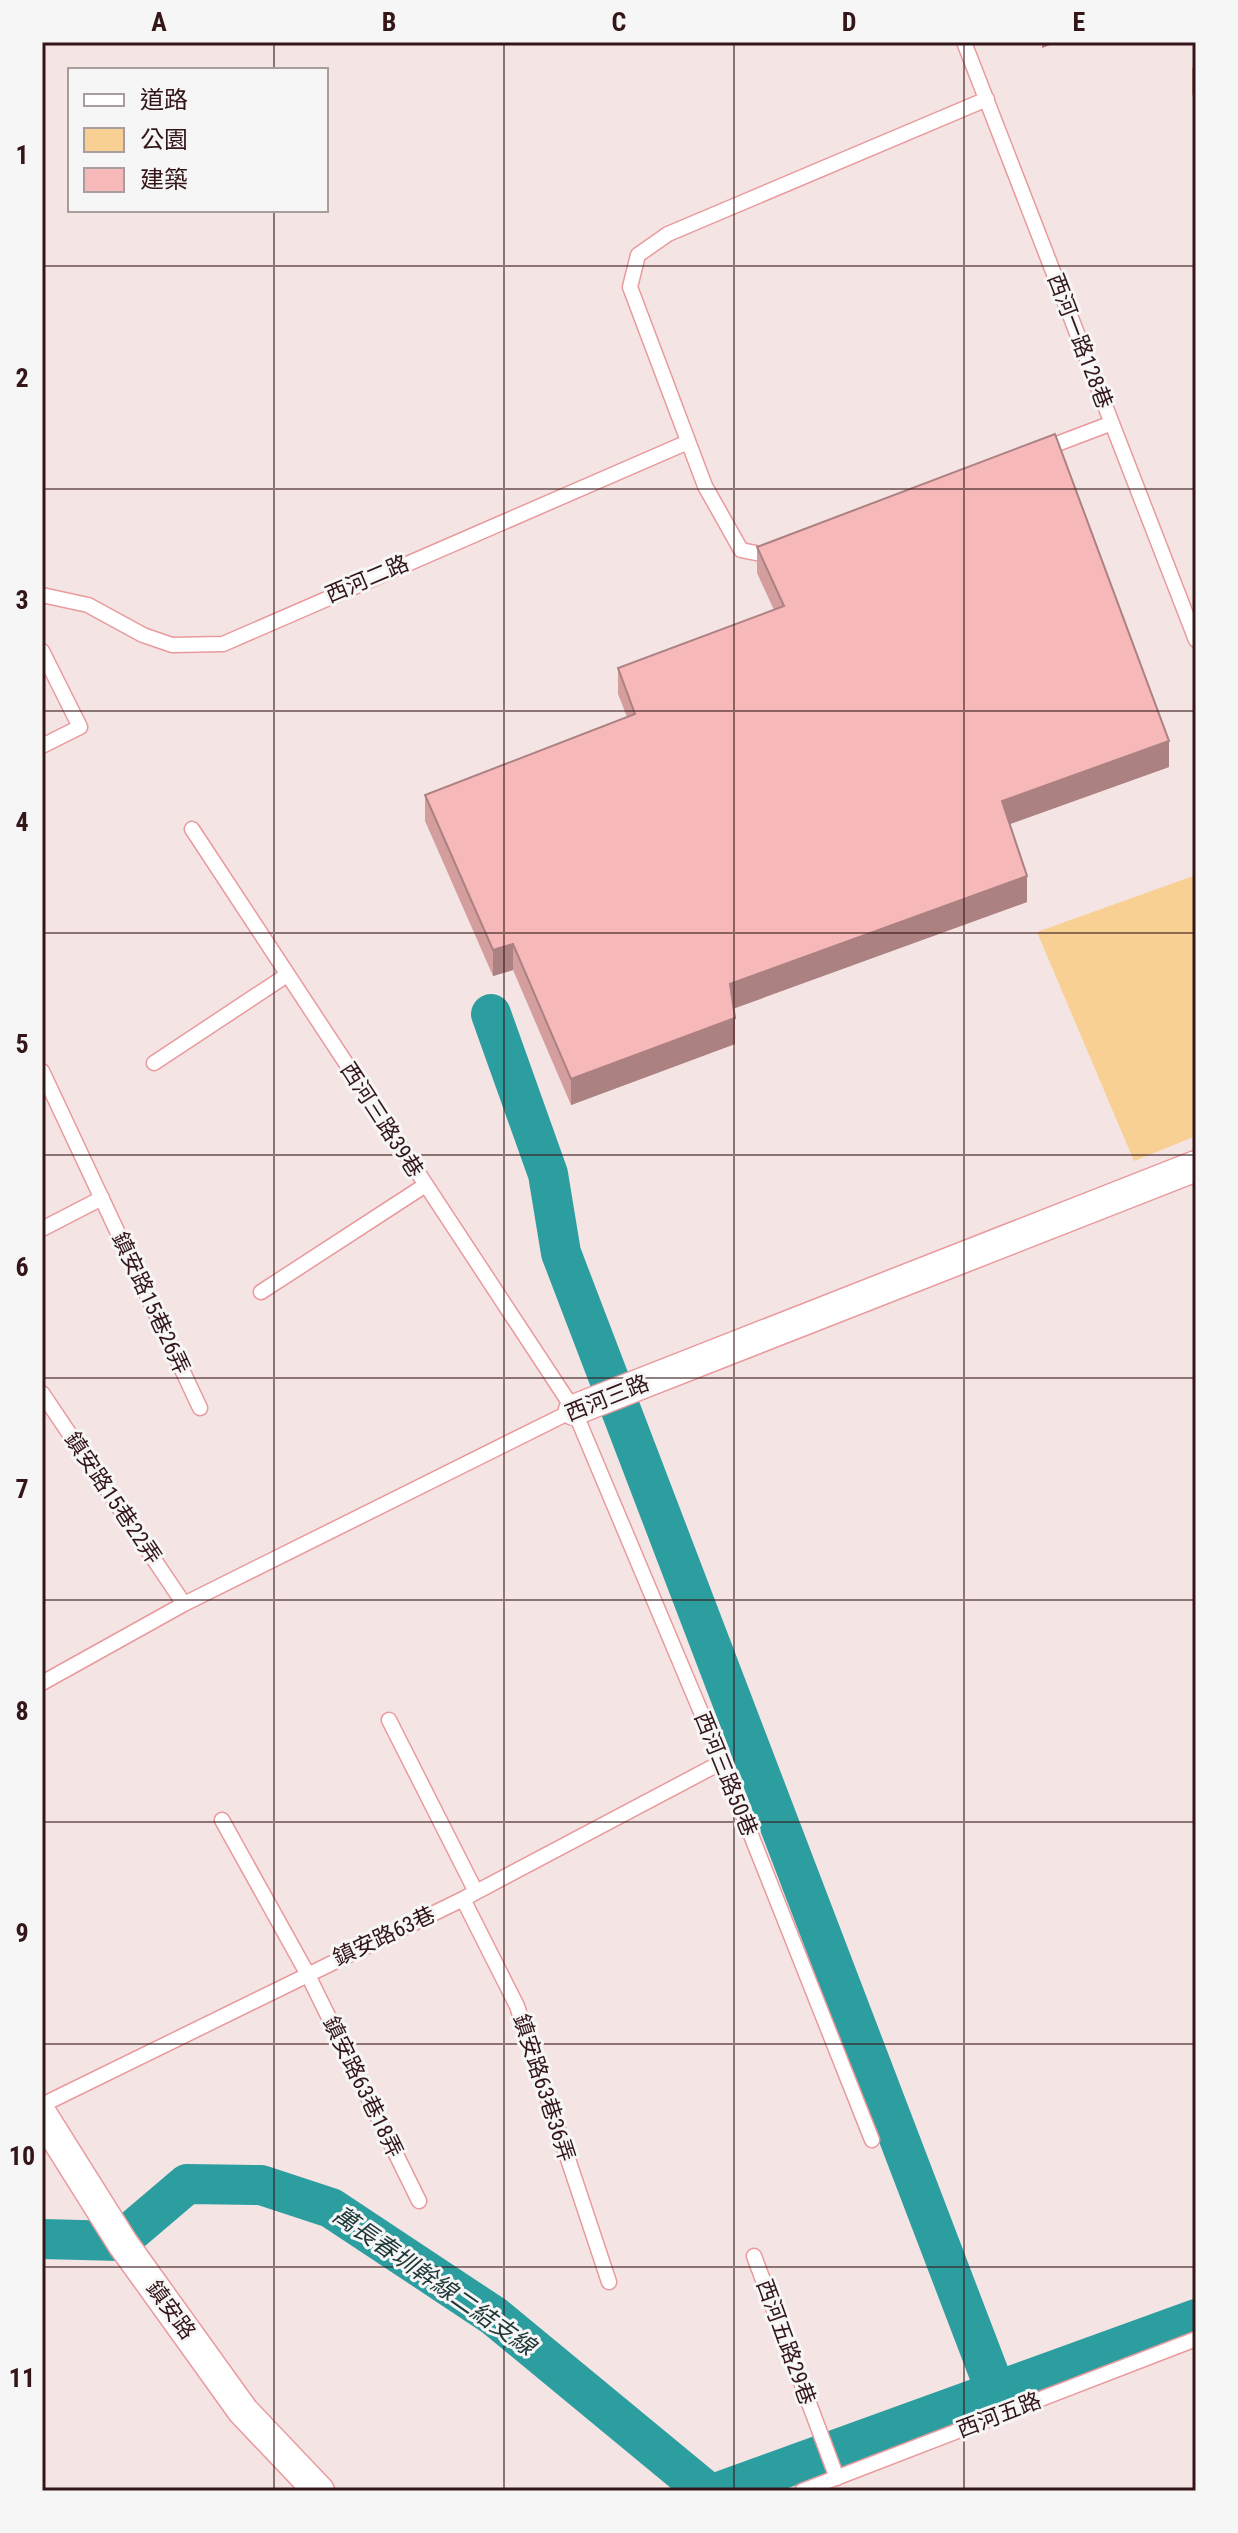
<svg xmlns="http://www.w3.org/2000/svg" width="1238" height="2533" viewBox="0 0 1238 2533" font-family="'Roboto Condensed','Noto Sans TC',sans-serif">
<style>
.green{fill:#f9d093}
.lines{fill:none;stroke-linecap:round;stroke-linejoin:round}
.canal{stroke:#2d9ea0;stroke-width:40}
.lane-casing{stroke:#e99a9d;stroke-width:17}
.street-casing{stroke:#e99a9d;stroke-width:33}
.lane{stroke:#fff;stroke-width:14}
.street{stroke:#fff;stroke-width:30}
.wall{fill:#d49e9f}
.shaded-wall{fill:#ac8182}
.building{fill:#f6b8b9;stroke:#ac8182;stroke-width:2}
.grid{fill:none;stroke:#341618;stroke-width:2;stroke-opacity:0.55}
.labels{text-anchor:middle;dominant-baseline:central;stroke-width:6;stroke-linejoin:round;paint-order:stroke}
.street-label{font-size:22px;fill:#341618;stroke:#f6f6f6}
.water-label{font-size:24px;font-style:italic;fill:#1f3738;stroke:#f6f6f6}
.neatline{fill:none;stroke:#341618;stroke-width:3}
.grid-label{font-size:26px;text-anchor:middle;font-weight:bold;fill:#341618}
</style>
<rect width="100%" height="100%" fill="#f5e4e4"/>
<path class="green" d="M1196 875V1136L1134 1161 1037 932Z"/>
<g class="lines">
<path class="canal" d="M491 1014 548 1174 561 1253 996 2392
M42 2239 120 2241 187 2184 261 2185 331 2208 494 2316 706 2491
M721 2491 1196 2319"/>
<g class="lane-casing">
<path id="lane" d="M964 42 1196 640
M1041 450 1112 423
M775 552 766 555 741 550 705 486 630 287 638 255 668 234 987 99
M42 595 88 605 143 635 172 645 223 644 688 442
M42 651 80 727 42 746
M192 829 574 1410 722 1762 872 2140
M154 1063 287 975
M42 1071 200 1408
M42 1229 102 1198
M261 1292 424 1186
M42 1393 184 1604
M42 1683 184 1604 574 1410
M389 1720 476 1892
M222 1820 307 1973 419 2201
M463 1899 517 2006 609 2282
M42 2105 463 1899 722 1762
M754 2256 837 2478
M802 2491 1196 2339"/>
</g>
<g class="street-casing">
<path id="street" d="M574 1410 1196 1166
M42 2115 123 2244 243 2411 319 2491"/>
</g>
<use href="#lane" class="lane"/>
<use href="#street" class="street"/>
</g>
<path class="wall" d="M1196 67V103L1192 94V68Z
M757 547 1169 767 1009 824 1027 902 734 1008 735 1044 571 1105 513 970 493 976 425 821V795L627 717 618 694V668L774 610 757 573Z"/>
<path class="shaded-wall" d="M1042 42H1058L1042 48Z
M1169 741V767L1002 827V801Z
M1027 876V902L730 1010V984Z
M513 944V970L493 976V950Z
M735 1018V1044L571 1105V1079Z"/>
<path class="building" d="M1055 434 1169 741 1002 801 1027 876 730 984 735 1018 571 1079 513 944 493 950 425 795 635 714 618 668 784 606 757 547Z"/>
<path class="grid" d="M274 42V70M504 42V2491M734 42V2491M964 42V2491M274 210V2491M42 266H1196M42 489H1196M42 711H1196M42 933H1196M42 1155H1196M42 1378H1196M42 1600H1196M42 1822H1196M42 2044H1196M42 2267H1196"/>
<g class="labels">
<g class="street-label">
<text transform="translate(1080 341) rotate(69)">西河一路128巷</text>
<text transform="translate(367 579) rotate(-23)">西河二路</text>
<text transform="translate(382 1120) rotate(57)">西河三路39巷</text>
<text transform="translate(151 1303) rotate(65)">鎮安路15巷26弄</text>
<text transform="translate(607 1398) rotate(-22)">西河三路</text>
<text transform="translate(113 1498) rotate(56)">鎮安路15巷22弄</text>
<text transform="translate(726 1774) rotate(68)">西河三路50巷</text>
<text transform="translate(384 1936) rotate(-25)">鎮安路63巷</text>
<text transform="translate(363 2087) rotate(64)">鎮安路63巷18弄</text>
<text transform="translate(544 2088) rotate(72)">鎮安路63巷36弄</text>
<text transform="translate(171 2310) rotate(54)">鎮安路</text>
<text transform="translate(786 2342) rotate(70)">西河五路29巷</text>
<text transform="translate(999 2415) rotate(-21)">西河五路</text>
</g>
<g class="water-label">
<text transform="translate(434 2281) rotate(35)">萬長春圳幹線二結支線</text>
</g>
</g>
<rect width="1238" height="2533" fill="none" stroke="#f6f6f6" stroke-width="88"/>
<rect x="68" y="68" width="260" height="144" fill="#f6f6f6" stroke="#a89c9d" stroke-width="2"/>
<rect x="84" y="94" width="40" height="12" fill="#ffffff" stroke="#a89c9d" stroke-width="2"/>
<text x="140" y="108" font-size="24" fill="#341618">道路</text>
<rect x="84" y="128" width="40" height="24" fill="#f9d093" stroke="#a89c9d" stroke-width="2"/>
<text x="140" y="148" font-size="24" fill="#341618">公園</text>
<rect x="84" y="168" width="40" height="24" fill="#f6b8b9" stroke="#a89c9d" stroke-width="2"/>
<text x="140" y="188" font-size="24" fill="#341618">建築</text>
<rect x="44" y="44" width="1150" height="2445" class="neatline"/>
<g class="grid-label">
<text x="159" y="31">A</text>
<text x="389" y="31">B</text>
<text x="619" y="31">C</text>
<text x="849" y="31">D</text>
<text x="1079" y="31">E</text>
<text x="22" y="164">1</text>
<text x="22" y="387">2</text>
<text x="22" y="609">3</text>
<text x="22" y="831">4</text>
<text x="22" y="1053">5</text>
<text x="22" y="1276">6</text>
<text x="22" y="1498">7</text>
<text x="22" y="1720">8</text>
<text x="22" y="1942">9</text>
<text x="22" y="2165">10</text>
<text x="22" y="2387">11</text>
</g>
</svg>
